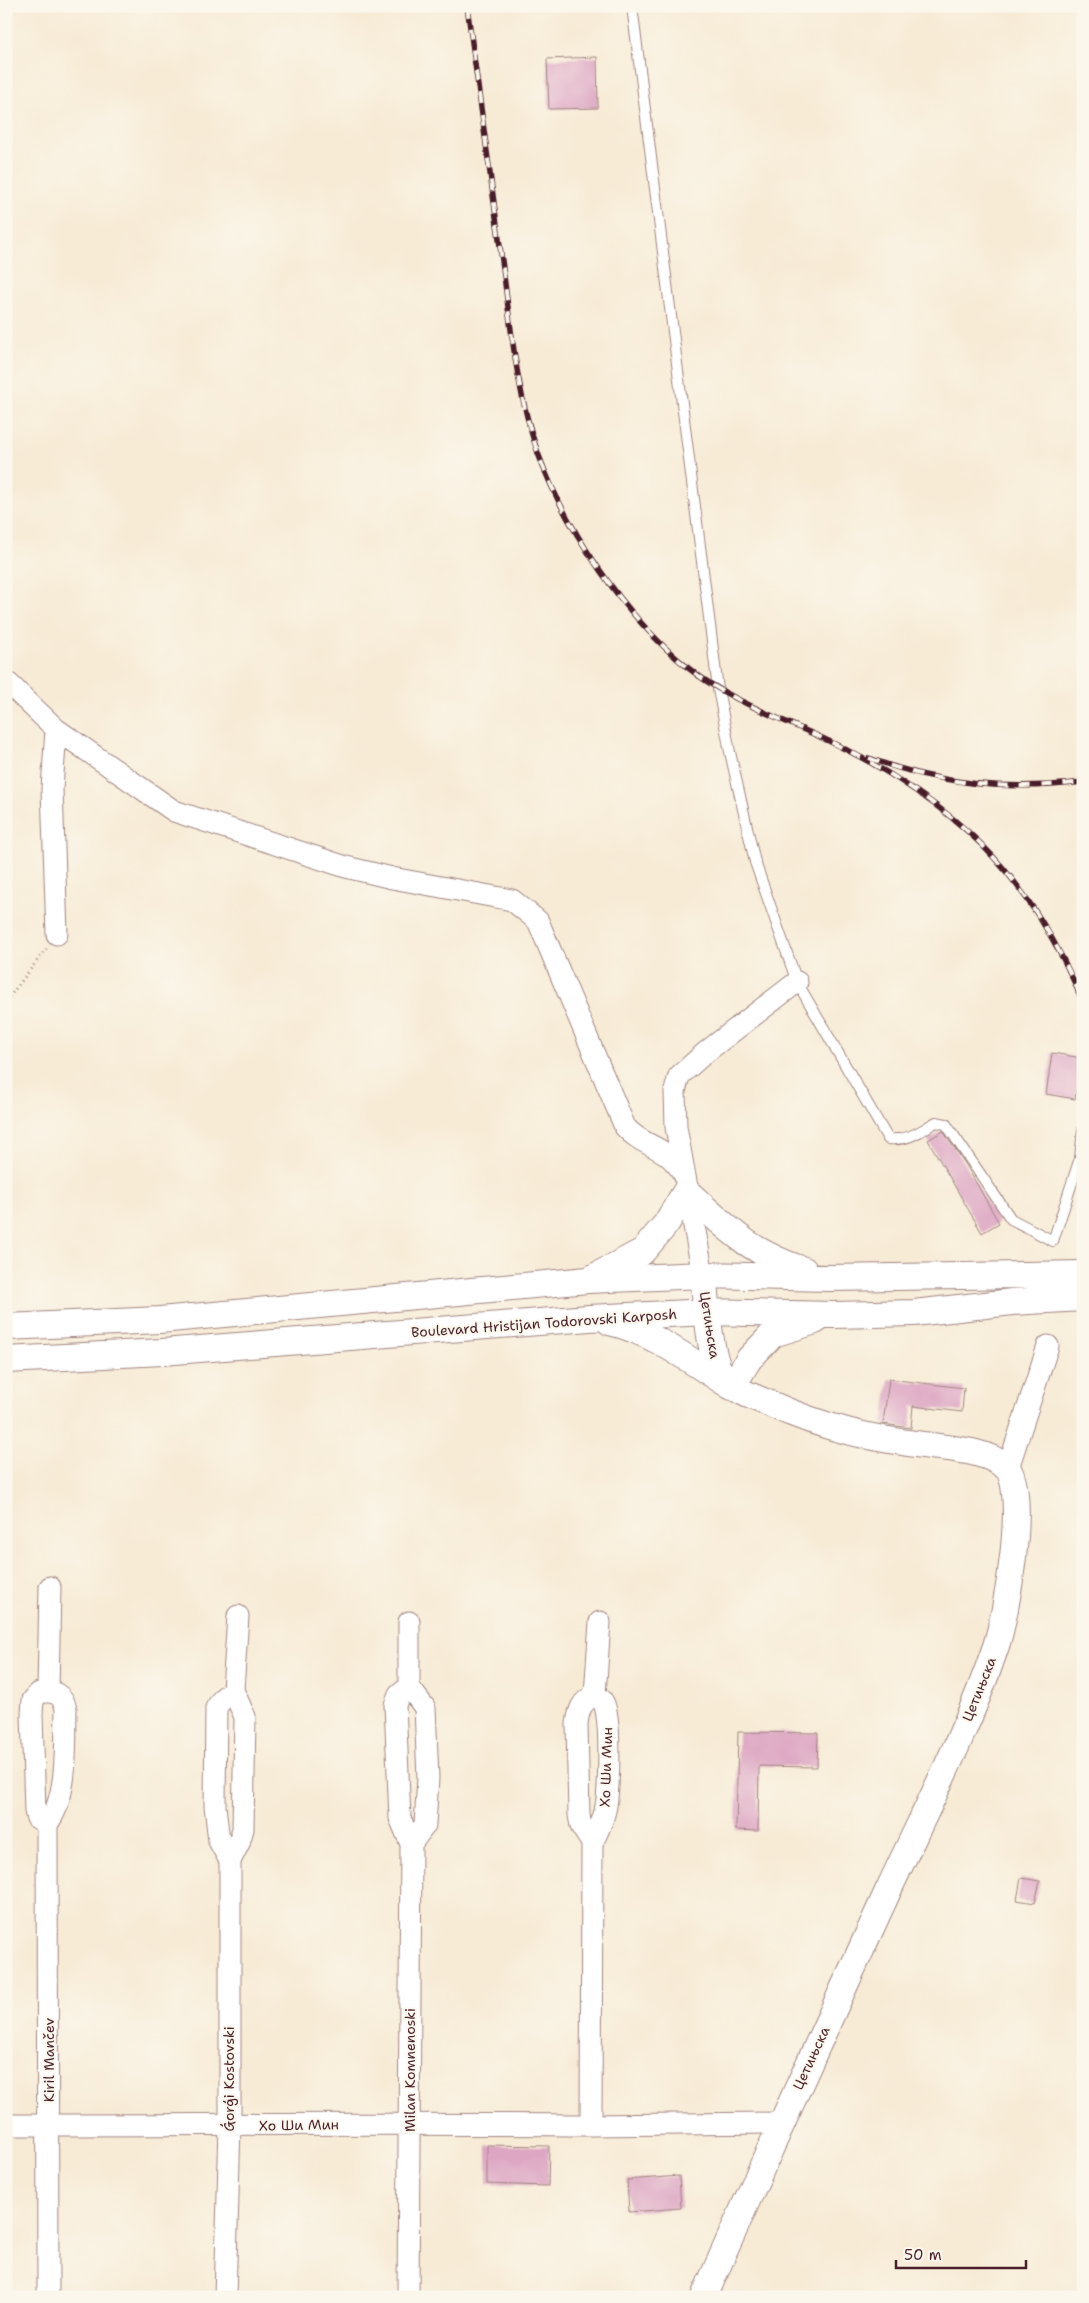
<svg xmlns="http://www.w3.org/2000/svg" width="1089" height="2303" viewBox="0 0 1089 2303" font-family="'Shantell Sans',sans-serif">
<style>
.building{fill:#dda6c3}
.lines{fill:none;stroke-linecap:round;stroke-linejoin:round}
.service-casing{stroke:#a08580;stroke-width:12}
.minor-casing{stroke:#a08580;stroke-width:23}
.tertiary-casing{stroke:#a08580;stroke-width:28}
.path{stroke:#a08580;stroke-width:3;stroke-dasharray:1 4;stroke-linecap:butt}
.service{stroke:#fff;stroke-width:10}
.minor{stroke:#fff;stroke-width:21}
.tertiary{stroke:#fff;stroke-width:26}
.rail-casing{stroke:#4a1f2b;stroke-width:5.5}
.rail{stroke:#fbf7ec;stroke-width:4;stroke-dasharray:11;stroke-linecap:butt}
.labels{text-anchor:middle;dominant-baseline:central;stroke-width:4;stroke-linejoin:round;paint-order:stroke}
.street-label{font-size:14px;fill:#4a1f2b;stroke:#fbf7ec}
</style>
<rect width="100%" height="100%" fill="#fbf7ec"/>
<filter id="ink" filterUnits="userSpaceOnUse"><feTurbulence type="fractalNoise" baseFrequency=".02" numOctaves="2"/><feDisplacementMap in="SourceGraphic" scale="10" xChannelSelector="R" yChannelSelector="G"/><feConvolveMatrix kernelMatrix="1 2 1 2 8 2 1 2 1" color-interpolation-filters="sRGB"/></filter>
<filter id="wash" filterUnits="userSpaceOnUse"><feTurbulence type="fractalNoise" baseFrequency=".0096" numOctaves="4" result="noise"/><feDisplacementMap in="SourceGraphic" scale="20" xChannelSelector="R" yChannelSelector="G"/><feGaussianBlur stdDeviation="1.12" result="paint"/><feColorMatrix in="noise" values="0 0 0 0 0 0 0 0 0 0 0 0 0 0 0 0 0 1.4 0 .05"/><feComposite in="paint" operator="in"/></filter>
<g filter="url(#wash)">
<rect width="100%" height="100%" fill="#f7ebd6"/>
<g id="blocks">
<path class="building" d="M597 57 598 108 549 109 547 59Z
M1052 1053 1082 1058 1075 1099 1046 1094Z
M943 1131 966 1165 999 1223 982 1233 928 1140Z
M889 1379 964 1388 962 1412 913 1406 911 1428 883 1424Z
M738 1732 818 1733 817 1767 759 1766 758 1831 736 1830Z
M1021 1878 1040 1881 1035 1903 1017 1900Z
M487 2145 549 2146 548 2186 487 2184Z
M679 2176 681 2208 629 2212 627 2180Z"/>
</g>
</g>
<g filter="url(#ink)">
<use href="#blocks" fill-opacity="0" stroke="#a08580" stroke-width="1"/>
<g class="lines">
<g class="service-casing">
<path id="service" d="M632 6 718 689 730 752 755 862 797 982 888 1139C908 1141 919 1132 936 1122L946 1124 1011 1219 1053 1241 1080 1158 1083 1130"/>
</g>
<g class="minor-casing">
<path id="minor" d="M6 681 56 729 174 811 346 867 392 878 512 900 538 921 625 1127C645 1149 664 1143 683 1173
M56 729 52 789 57 934
M703 1275 676 1127 675 1091 679 1076 706 1052 797 982
M1008 1468 1048 1346
M409 1687 399 1695 395 1705 400 1818 411 1844
M48 1691 50 1587
M595 1695 600 1622
M47 1824 37 1818 35 1811 32 1714 33 1700 39 1693C54 1690 63 1694 66 1709 65 1743 69 1797 47 1824L48 2297
M592 1843 581 1826 579 1815 577 1724C579 1709 581 1702 595 1695
M230 1861 219 1841 215 1806 216 1708 223 1698 233 1690
M6 2125C201 2125 396 2123 591 2125L592 1843C598 1832 602 1823 605 1811 609 1794 612 1715 603 1702 602 1699 597 1697 595 1695
M591 2125 781 2123
M225 2297 230 2126V1861L239 1843 243 1829 245 1717 233 1690 238 1616
M408 2297 411 1844 425 1825 428 1778 425 1708 409 1687V1622"/>
</g>
<g class="tertiary-casing">
<path id="tertiary" d="M703 1275C706 1299 709 1353 720 1372 731 1390 749 1395 768 1403 824 1428 870 1439 931 1446 954 1449 988 1451 1006 1467 1029 1489 1006 1616 996 1646 968 1730 925 1811 888 1891 826 2026 764 2161 704 2297
M594 1277 643 1251 666 1224 686 1191C727 1228 750 1253 804 1270
M610 1322C654 1332 693 1363 732 1387L749 1359 773 1334 815 1321
M6 1327 160 1320 588 1280 703 1275 829 1278 1083 1274
M6 1360 162 1352 589 1318 708 1312 835 1315 914 1313 1012 1302 1083 1298"/>
</g>
<path class="path" d="M6 1001 47 948"/>
<use href="#service" class="service"/>
<use href="#minor" class="minor"/>
<use href="#tertiary" class="tertiary"/>
<g class="rail-casing">
<path id="rail" d="M467 6C479 93 491 181 503 268 511 329 517 394 538 453 565 528 625 617 687 667 733 704 792 722 843 748 891 772 944 807 982 845 1025 888 1061 947 1083 1003
M869 758C941 785 1007 791 1083 782"/>
</g>
<use href="#rail" class="rail"/>
</g>
</g>
<g class="labels">
<g class="street-label">
<text transform="translate(544 1323) rotate(-4)">Boulevard Hristijan Todorovski Karposh</text>
<text transform="translate(710 1325) rotate(81)">Цетињска</text>
<text transform="translate(979 1689) rotate(-68)">Цетињска</text>
<text transform="translate(606 1767) rotate(-88)">Хо Ши Мин</text>
<text transform="translate(811 2058) rotate(-65)">Цетињска</text>
<text transform="translate(49 2060) rotate(-90)">Kiril Mančev</text>
<text transform="translate(410 2070) rotate(-90)">Milan Komnenoski</text>
<text transform="translate(229 2079) rotate(-90)">Ǵorǵi Kostovski</text>
<text transform="translate(299 2125) rotate(-1)">Хо Ши Мин</text>
</g>
</g>
<rect width="1089" height="2303" fill="none" stroke="#fbf7ec" stroke-width="25"/>
<path d="M896 2260v8h130v-8" fill="none" stroke="#4a1f2b" stroke-width="2.5"/>
<text x="904" y="2260" font-size="15" fill="#4a1f2b" stroke="#fbf7ec" stroke-width="4" paint-order="stroke">50 m</text>
</svg>
